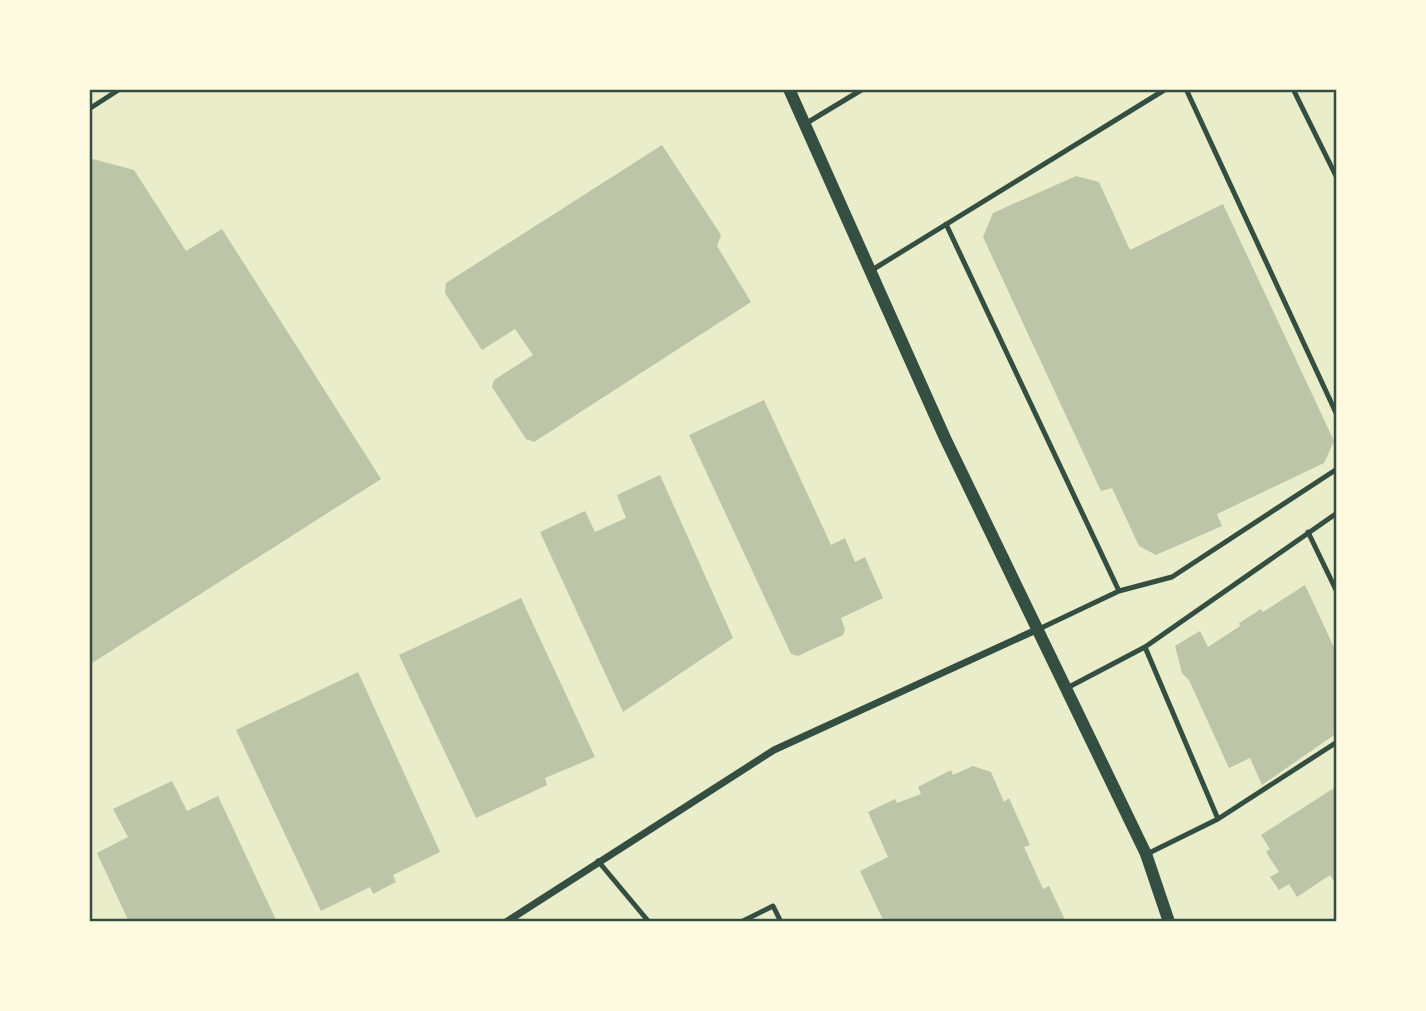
<svg xmlns="http://www.w3.org/2000/svg" width="1426" height="1011" viewBox="0 0 1426 1011" font-family="'Public Sans',sans-serif">
<style>
.building{fill:#bcc5a7}
.lines{fill:none;stroke-linecap:round;stroke-linejoin:round}
.service{stroke:#344e41;stroke-width:5}
.minor{stroke:#344e41;stroke-width:7}
.tertiary{stroke:#344e41;stroke-width:12}
.neatline{fill:none;stroke:#344e41;stroke-width:2.5}
</style>
<rect width="100%" height="100%" fill="#e9edc9"/>
<path class="building" d="M662 145 721 235 717 246 751 302 534 442 526 439 492 387 494 380 533 355 515 329 482 350 445 293 446 283Z
M89 158 134 170 186 251 222 229 381 479 89 665Z
M1076 176 1099 182 1130 250 1223 204 1334 441 1324 463 1217 514 1222 526 1156 555 1139 546 1112 488 1101 491 983 237 993 213Z
M764 400 831 545 845 538 855 562 865 557 883 598 841 618 845 629 843 635 798 656 791 654 689 435Z
M660 475 733 638 623 712 540 532 585 511 595 532 626 518 617 495Z
M1305 585 1337 654V733L1262 785 1250 758 1229 768 1189 680 1182 673 1175 646 1200 631 1208 647 1240 626 1239 623 1261 609 1263 612Z
M521 598 595 757 545 778 547 785 476 818 399 655Z
M358 672 440 852 393 875 396 882 373 894 370 887 321 911 236 730Z
M973 766 991 772 1004 802 1009 798 1030 845 1024 847 1043 889 1049 886 1066 922H884L860 871 888 857 868 812 895 799 897 803 921 794 918 787 951 770 953 775Z
M172 781 187 811 218 796 277 922H129L97 853 128 837 113 809Z
M1337 786V879L1334 881 1330 875 1297 897 1289 884 1279 890 1270 877 1279 872 1266 852 1270 849 1261 835Z"/>
<g class="lines">
<path class="service" d="M1186 89 1337 415
M1293 89 1337 178
M89 109 120 89
M805 124 863 89
M946 224 1119 591
M872 270 1166 89
M1308 532 1337 592
M1039 629 1119 591 1172 577 1337 469
M1145 647 1218 819
M1067 688 1145 647 1337 513
M1147 854 1218 819 1337 742
M598 861 649 922
M741 922 773 906 781 922"/>
<path class="minor" d="M506 922 774 750 1036 630"/>
<path class="tertiary" d="M789 89 945 438 1146 854 1169 922"/>
</g>
<rect width="1426" height="1011" fill="none" stroke="#fefae0" stroke-width="182"/>
<rect x="91" y="91" width="1244" height="829" class="neatline"/>
</svg>
